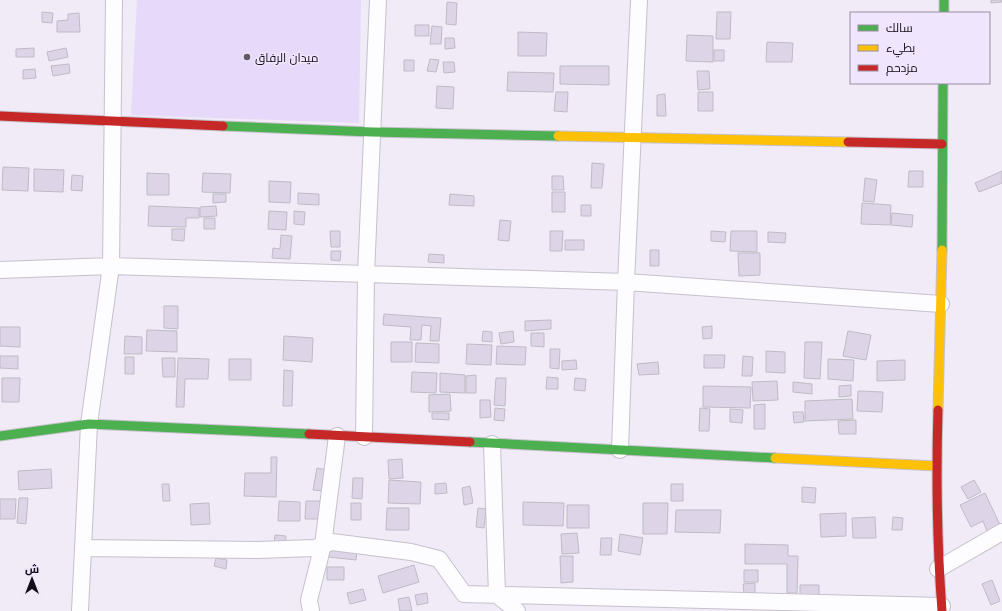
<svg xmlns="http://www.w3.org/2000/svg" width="1002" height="611" viewBox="0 0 1002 611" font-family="Lora,Cairo,serif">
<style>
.green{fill:#e7d9f9}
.building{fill:#ddd5e7;stroke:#bfbbc5}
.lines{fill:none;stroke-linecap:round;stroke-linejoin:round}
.street-casing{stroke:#c6c1cc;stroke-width:18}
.fast-casing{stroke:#c6c1cc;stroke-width:11}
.slow-casing{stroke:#c6c1cc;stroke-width:11}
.jam-casing{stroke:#c6c1cc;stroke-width:11}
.street{stroke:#fdfcfe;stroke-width:16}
.fast{stroke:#4caf50;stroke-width:9}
.slow{stroke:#ffc107;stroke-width:9}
.jam{stroke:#c62828;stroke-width:9}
.poi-dot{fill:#605b66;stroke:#efe5fd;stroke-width:1.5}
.labels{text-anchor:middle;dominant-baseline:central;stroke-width:3;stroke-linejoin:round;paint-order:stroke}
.poi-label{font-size:12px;fill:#120e18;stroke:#efe5fd;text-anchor:start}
</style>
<rect width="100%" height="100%" fill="#f0ebf7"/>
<path class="green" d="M137 0H361L359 123 131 115Z"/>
<path class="building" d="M991 0H1002V2L991 3Z
M447 2 457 3 456 25 446 24Z
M42 12 53 13 52 23 42 22Z
M717 12H731L730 39H716Z
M79 13 80 32H57V21L68 20V14Z
M415 25H429V36H415Z
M432 26 442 27 441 44H430Z
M518 32 547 33 546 56H518Z
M687 35 713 36V62L686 61Z
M445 38H454L455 48 445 49Z
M767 42 793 43 792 62H766Z
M34 48V57H16V49Z
M66 48 68 57 49 61 47 52Z
M714 50H724V61H714Z
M430 59 439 60 436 72 427 71Z
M404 60H414V71H404Z
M443 62H454L455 72 444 73Z
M69 64 70 73 53 76 51 66Z
M560 66H609V85L560 84Z
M35 69 36 78 23 79V70Z
M697 71H709L710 89 698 90Z
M508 72 554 73 553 92 507 91Z
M437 86 454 87 453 109 436 108Z
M556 92H568L567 112 554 111Z
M698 92H713V111H698Z
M665 94 666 116H657V95Z
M592 163 604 164 602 188H591Z
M3 167 29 168 28 191 2 190Z
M34 169 64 170 63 192 34 191Z
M909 171H923V187H908Z
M1002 171V183L979 192 975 183Z
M147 173 169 174V195H147Z
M203 173 231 174 230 193 202 192Z
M72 175 83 176 82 191 71 190Z
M552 176H563L564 190H552Z
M865 178 877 180 874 202 863 201Z
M269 181 291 182 290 203 269 202Z
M552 192H565V212H552Z
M298 193 319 194V205L298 204Z
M213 194H226V202L213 203Z
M450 194 474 196V206L449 205Z
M862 203 891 205 890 225 861 224Z
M581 205H591V216H581Z
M149 206 199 208V218H186V227L148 226Z
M216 206 217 216 200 217V207Z
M269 211 287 212 286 230 268 229Z
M294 211 305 212 304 225 294 224Z
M892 213 913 215 912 227 891 225Z
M204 218H215V229H204Z
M500 220 511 221 509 241 498 240Z
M172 229H185L184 241 172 240Z
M330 231H340V247H331Z
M550 231H563L562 251H550Z
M711 231 726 232 725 242 711 241Z
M731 231H757V252L730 251Z
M768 232 786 233 785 243 768 242Z
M281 235 292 236 290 259 272 258 273 248 280 249Z
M565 240H584V250H565Z
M650 250H659V266H650Z
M331 251H341L340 261 331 260Z
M738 253H760V275L739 276Z
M429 254 444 255V263L428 262Z
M164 306H178V329L164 328Z
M384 314 441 318 439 341H430L431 326 422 325 421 340H410L411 327 383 325Z
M551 320V329L525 331V321Z
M712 326V338L703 339 702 327Z
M0 327H20V347L0 346Z
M147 330 177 331V352L146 351Z
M483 331 492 332V342L482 341Z
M513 331 514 342 501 344 499 333Z
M848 331 871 335 866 360 843 356Z
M531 333H544V347L531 346Z
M125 336 142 337V354H124Z
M284 336 313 338 312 362 283 360Z
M391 342H412V362H391Z
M805 342H822L820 379 804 378Z
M416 343 439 344V363L415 362Z
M467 344 492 345 491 365 466 364Z
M497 346 526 347 525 365 496 364Z
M550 349H560L559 369 550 368Z
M766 351 785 352V373L766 372Z
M704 355H725L724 368H704Z
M0 356H18V369L0 368Z
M743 356 753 357 752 376H742Z
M125 357H134V374H125Z
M162 358H175V377H163Z
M178 358 209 359 208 379H185L184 407H176Z
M229 359H251V380H229Z
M828 359 854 360 853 381 828 379Z
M576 360 577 369 562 370V361Z
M905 360V380L877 381V361Z
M658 362 659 374 639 375 637 364Z
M284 370 293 371 292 406H283Z
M412 372 437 373 436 393 411 392Z
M440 373 465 375V393L440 392Z
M476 375V393H466V376Z
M547 377 558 378V389H546Z
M2 378H20L19 402H2Z
M496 378H506L505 406 494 405Z
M575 378 586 379 585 391 574 390Z
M777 381 778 400 753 401 752 382Z
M793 382 812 384V394L793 392Z
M851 385V396L839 397V386Z
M703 386 751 387 750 408 703 407Z
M858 391 883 392 882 412 857 411Z
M450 394 451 411 429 412V395Z
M852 399 853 419 805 421V401Z
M480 400H490L491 417 480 418Z
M765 404V429H754V405Z
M495 408 505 409 504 421 494 420Z
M700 408 710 409 709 431H699Z
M730 409 743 410 742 423 730 422Z
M793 412H803L804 422 794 423Z
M432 413H449V420L432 419Z
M856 420V434H839L838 421Z
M271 457H277L276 497 244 496 245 473H271Z
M402 459 403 478 389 479 388 460Z
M317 468 328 470 324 491 313 490Z
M51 469 52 488 19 490 18 471Z
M353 478H363L362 499 352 498Z
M389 480 421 482 420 504 388 503Z
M974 480 981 492 968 499 961 487Z
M446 483 447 493 435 494V484Z
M162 484H169L170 501H163Z
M671 484H683V501H671Z
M470 486 473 503 464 505 462 488Z
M802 487 816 488 815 503 802 502Z
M985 493 1000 525 987 531 983 521 971 527 960 505Z
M19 498H28L26 524 17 523Z
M0 499H16L15 519H0Z
M279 501 300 502V521H278Z
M306 501H323L322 519H305Z
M523 502 564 503 563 526 523 525Z
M209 503 210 524 191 525 190 504Z
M351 503H361V520H351Z
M643 503H668L667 534H643Z
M567 505H589V528H567Z
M387 508H409V530H386Z
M478 508 486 509 484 528 476 527Z
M676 510H721L720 533 675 532Z
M846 513V536L821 537 820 514Z
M875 517 876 538H853L852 518Z
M893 517 903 518 902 530H892Z
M577 533 579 553 562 554 561 534Z
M620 534 643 538 640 555 618 551Z
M275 535 286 536 285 545H274Z
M601 538H612L611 555H600Z
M745 544 788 545V556H798L797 593H787V564H745Z
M330 547 357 551 356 560 329 557Z
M560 556H573V582L561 583Z
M216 558 227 560 226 569 214 566Z
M414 565 419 582 383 593 378 576Z
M327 567H344V580H327Z
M744 570H758V582H744Z
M992 580 1000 601 991 605 982 584Z
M755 583V593H744L743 584Z
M800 585H819V596L800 595Z
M363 589 366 600 350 604 347 593Z
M427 593 428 603 417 605 415 595Z
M409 597 412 611H400L398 599Z"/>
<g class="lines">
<g class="street-casing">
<path id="street" d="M0 270 111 266 626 282 941 304
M364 437 366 274 378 0
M492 444 497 595 517 611
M620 450 626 282 639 0
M83 548 258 550 314 548 332 542 411 552 439 559 464 594 942 606
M938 569 1002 532
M80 611 89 424 111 266 114 0
M311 611 309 600 323 545 337 436"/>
</g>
<g class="fast-casing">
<path id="fast" d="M944 0V13
M223 126 372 132 558 136
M942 250 943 83
M0 436 89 424 309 434
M470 442 775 458"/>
</g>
<g class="slow-casing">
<path id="slow" d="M558 136 848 142
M938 410 942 250
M775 458 936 466"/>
</g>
<g class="jam-casing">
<path id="jam" d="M0 116 223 126
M848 142 942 144
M938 410C936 477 937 544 942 611
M309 434 470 442"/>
</g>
<use href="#street" class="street"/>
<use href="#fast" class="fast"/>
<use href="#slow" class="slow"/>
<use href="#jam" class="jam"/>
</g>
<circle class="poi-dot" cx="247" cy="57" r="4"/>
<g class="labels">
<g class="poi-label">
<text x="255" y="57">ميدان الرفاق</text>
</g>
</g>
<rect x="850" y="12" width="140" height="72" fill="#efe5fd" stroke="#978fa1"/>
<rect x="858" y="25" width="20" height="6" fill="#4caf50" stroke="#978fa1"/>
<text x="886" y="32" font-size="12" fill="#120e18">سالك</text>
<rect x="858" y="45" width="20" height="6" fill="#ffc107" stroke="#978fa1"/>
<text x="886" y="52" font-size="12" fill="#120e18">بطيء</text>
<rect x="858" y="65" width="20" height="6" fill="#c62828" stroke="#978fa1"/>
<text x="886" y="72" font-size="12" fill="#120e18">مزدحم</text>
<g transform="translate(32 579)" stroke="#efe5fd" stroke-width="3" paint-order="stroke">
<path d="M0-3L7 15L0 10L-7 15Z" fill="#120e18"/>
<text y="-6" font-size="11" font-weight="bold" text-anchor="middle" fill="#120e18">ش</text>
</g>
</svg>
